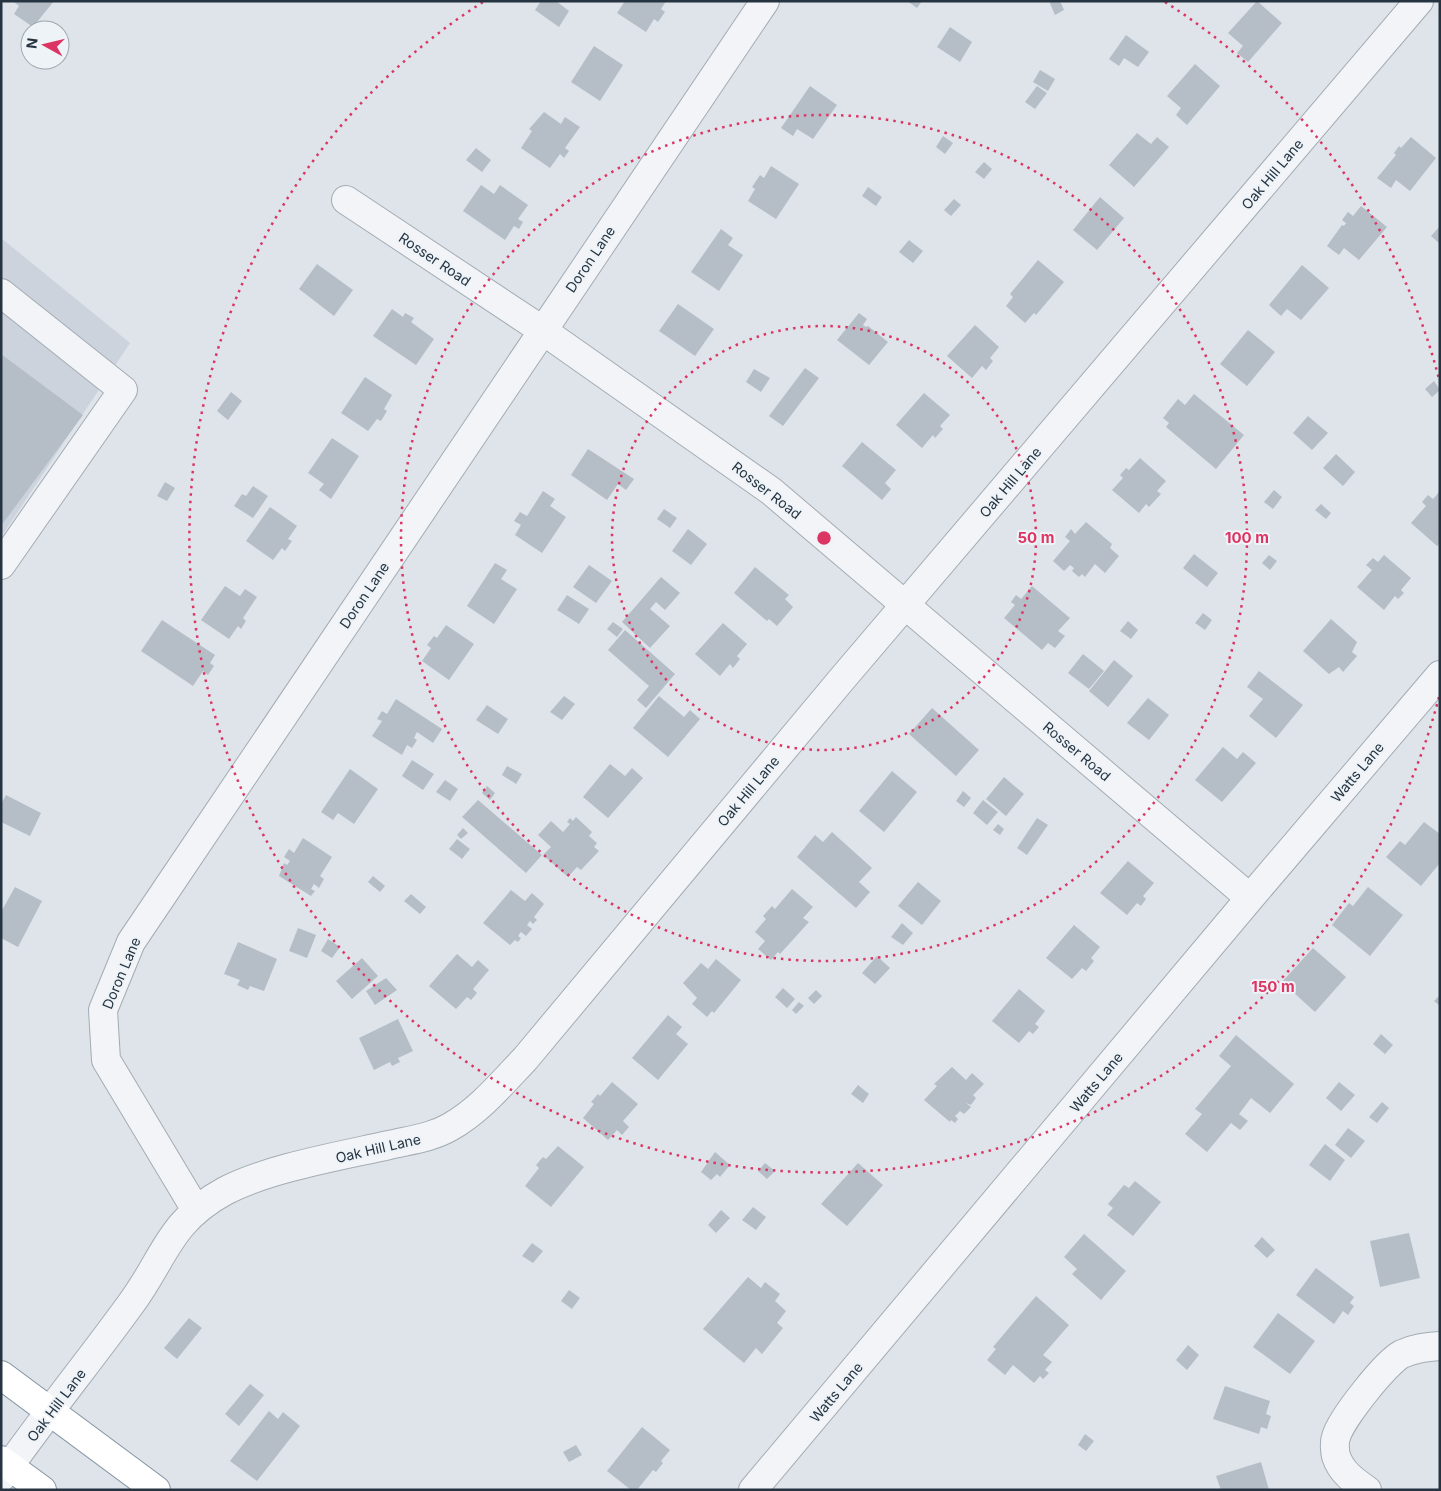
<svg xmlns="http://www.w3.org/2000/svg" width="1441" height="1491" viewBox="0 0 1441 1491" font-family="Inter,sans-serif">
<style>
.built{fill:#ccd3dc}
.building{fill:#b5bec7}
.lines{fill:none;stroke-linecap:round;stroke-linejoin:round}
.minor-casing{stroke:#a3acb4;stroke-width:30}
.highway-casing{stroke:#8493a2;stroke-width:30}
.minor{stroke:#f2f4f7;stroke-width:28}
.highway{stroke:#fff;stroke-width:28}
.ring{fill:none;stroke:#dd3563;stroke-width:2.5;stroke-dasharray:2.5 5}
.labels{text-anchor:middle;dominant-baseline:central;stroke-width:4;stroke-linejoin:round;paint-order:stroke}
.street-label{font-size:14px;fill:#263442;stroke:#eef3f7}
.centre{fill:#dd3563;stroke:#eef3f7;stroke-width:2.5}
.ring-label{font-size:15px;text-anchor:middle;font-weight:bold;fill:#dd3563;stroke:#eef3f7;stroke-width:4;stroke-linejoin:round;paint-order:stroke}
</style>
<rect width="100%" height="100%" fill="#dee4ea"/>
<path class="built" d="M1 238 130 343 1 537Z"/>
<path class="building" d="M13 1H54L33 27 14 14 19 6Z
M541 1H556L569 11 559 27 535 10Z
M625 1H666L661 9 665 12 658 22 654 19 646 32 617 13Z
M907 1H922L917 8Z
M1049 1H1060L1064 10 1055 15Z
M1257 1 1282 23 1248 62 1237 53 1243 46 1228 33Z
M950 27 972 42 960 62 937 47Z
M1126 35 1149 52 1138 67 1124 58 1119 66 1109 59Z
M594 46 623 65 600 101 571 82Z
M1195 64 1220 86 1187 125 1176 115 1181 108 1167 96Z
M1040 70 1055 79 1048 91 1033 82Z
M810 86 837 105 813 139 797 129 793 136 781 128Z
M1037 86 1047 93 1035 109 1025 102Z
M544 112 561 124 565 117 580 127 565 148 569 151 564 158 560 154 550 168 521 148 532 131 529 129Z
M1137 133 1151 144 1157 137 1169 147 1134 187 1109 165Z
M943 136 953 143 945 154 936 147Z
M1411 137 1436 158 1410 191 1396 180 1391 188 1377 178 1396 155 1394 153 1399 146 1401 148Z
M476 148 491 160 482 172 466 160Z
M984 162 992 169 984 179 975 172Z
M771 166 799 184 776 219 748 201 755 189 752 187 760 175 764 178Z
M481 185 494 194 500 185 528 205 518 219 523 222 519 229 514 226 505 240 463 211Z
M868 187 882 197 876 206 862 196Z
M1100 197 1124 218 1097 250 1073 230Z
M954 199 961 205 951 216 944 210Z
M1361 206 1387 227 1359 260 1344 248 1339 255 1327 246 1342 225 1344 226 1346 223 1342 220 1348 212 1353 216Z
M1440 226V244L1431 236Z
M721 229 733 238 728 245 743 255 719 291 691 272Z
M909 240 923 251 913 263 899 252Z
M1038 260 1064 282 1036 315 1034 313 1025 323 1006 306 1013 297 1010 294Z
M317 264 353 290 334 316 299 289Z
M1302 265 1329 288 1301 320 1287 309 1281 316 1269 305Z
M678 304 714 329 695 356 659 331Z
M392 309 403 317 405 313 414 318 411 322 434 339 416 365 373 336Z
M859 313 867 319 863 325 866 327 868 326 888 342 869 365 837 340Z
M975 325 999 347 990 358 993 361 986 370 982 366 972 378 947 356Z
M1248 330 1275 352 1247 386 1220 364Z
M1 354 83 415 1 526Z
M805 368 819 378 783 426 769 416Z
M754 369 770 378 761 392 746 382Z
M365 377 392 395 384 409 387 411 381 421 377 419 368 431 341 413Z
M1434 381 1440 390 1432 397 1425 389Z
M231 392 242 401 228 420 217 411Z
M924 393 950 415 940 426 943 429 935 438 933 435 922 448 896 425Z
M1194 394 1244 435 1216 469 1166 427 1169 423 1163 418 1178 399 1185 405Z
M1308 416 1328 433 1312 450 1293 433Z
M332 438 359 456 331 499 319 490 324 484 308 473Z
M862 442 896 470 885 483 891 489 882 500 842 466Z
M588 449 634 479 626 490 618 484 607 500 571 475Z
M1336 454 1355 472 1343 486 1323 468Z
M1140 458 1166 481 1157 491 1161 494 1149 507 1146 504 1139 513 1112 490 1123 478 1120 475 1126 468 1129 470Z
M165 482 175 488 167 501 157 496Z
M253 486 268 496 253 518 234 506 242 494 246 496Z
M1274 490 1282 497 1273 509 1264 502Z
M543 491 555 499 550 506 566 517 542 553 515 535 521 525 514 521 520 512 527 516Z
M1440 491V543L1437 546 1411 523 1426 506 1422 502 1428 495 1433 499Z
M1321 504 1331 513 1326 519 1315 510Z
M270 507 297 526 288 539 292 541 285 551 282 548 273 560 246 541Z
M664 509 677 518 670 528 657 519Z
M1086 522 1112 544 1110 548 1119 556 1105 573 1095 564 1085 577 1082 574 1079 577 1072 571 1074 568 1070 565 1064 571 1053 561 1070 541 1065 537 1071 529 1075 534Z
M688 529 707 544 691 565 672 551Z
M1194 554 1218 573 1207 587 1183 568Z
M1269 555 1277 561 1270 570 1262 563Z
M1384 555 1411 578 1401 590 1404 593 1398 599 1395 596 1384 610 1357 587 1372 570 1366 565 1373 558 1378 562Z
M495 563 507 570 501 579 517 589 494 624 467 606Z
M589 565 612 581 596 603 573 587Z
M755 567 789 595 785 599 793 607 777 626 769 619 767 621 734 593Z
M661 577 680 593 665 610 656 602 650 609 670 626 650 648 622 622Z
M225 586 240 596 245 589 257 597 243 618 246 621 241 629 238 626 229 639 201 620Z
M1032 586 1070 618 1058 631 1065 636 1055 648 1048 643 1042 650 1004 618 1015 605 1011 602 1016 595 1021 599Z
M567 595 589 609 579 624 557 610Z
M1203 613 1212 620 1205 630 1195 623Z
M1331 619 1357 642 1352 652 1357 656 1343 672 1339 667 1329 674 1303 651Z
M162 620 215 655 210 663 214 666 208 675 203 671 193 686 141 651Z
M1128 621 1138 630 1131 639 1120 631Z
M613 622 623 629 617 637 607 629Z
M723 623 747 644 737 656 740 659 733 668 730 664 720 676 695 654Z
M446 625 474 644 449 680 422 661 431 648 427 645 434 636 437 638Z
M625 630 675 674 646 708 637 700 649 686 608 650Z
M1083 654 1104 671 1089 689 1068 673Z
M1114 660 1133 676 1108 707 1089 691Z
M1259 671 1303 705 1276 738 1249 716 1263 699 1247 687Z
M564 696 575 704 562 720 550 712Z
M659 696 684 717 690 710 700 719 668 757 633 728Z
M1148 698 1169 715 1149 740 1127 723Z
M396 699 442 729 433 743 417 732 414 738 417 740 412 748 407 745 402 755 372 736 382 721 377 719 382 711 387 714Z
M487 705 508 719 498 734 476 720Z
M932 708 979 750 956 776 909 734Z
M1223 747 1237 759 1243 752 1256 763 1222 802 1195 780Z
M412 760 434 774 423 790 402 776Z
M610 764 625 776 632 768 643 778 608 818 583 797Z
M507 766 522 774 516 784 502 775Z
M350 769 378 789 354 824 338 813 333 820 321 812Z
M892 771 917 792 884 832 859 811Z
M1004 777 1024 794 1006 816 986 799Z
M445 780 458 789 450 801 436 792Z
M487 786 495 793 490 800 482 793Z
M963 791 971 798 964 807 956 801Z
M6 795 41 813 30 836 1 822V804Z
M478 800 542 855 526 873 462 817Z
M983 800 998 812 987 825 973 813Z
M576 817 592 832 589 836 597 843 594 847 599 851 581 870 577 867 568 877 543 855 551 847 538 835 551 821 563 832 570 824 567 822 570 818 573 821Z
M1037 818 1048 825 1027 855 1017 848Z
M1424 822 1440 834V863L1421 886 1386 857 1400 841 1405 845Z
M998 824 1004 829 1000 835 993 830Z
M463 828 468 833 461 839 457 835Z
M832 832 872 868 859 882 870 892 856 908 797 857 815 835 823 842Z
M303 838 332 857 320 876 324 879 319 888 314 884 311 889 315 891 311 896 279 876 284 863 287 865 290 861 284 857 289 849 294 853Z
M457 839 470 849 462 859 449 849Z
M1128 861 1154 883 1143 896 1146 899 1141 906 1137 903 1127 915 1100 893Z
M373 876 385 886 380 892 368 882Z
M918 882 941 901 922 925 898 906Z
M15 887 42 901 18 947 1 938V912Z
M1368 887 1403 915 1370 956 1332 925 1349 903 1353 906Z
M792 889 813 907 803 918 809 922 780 954 778 952 771 960 758 949 765 941 755 932 766 919 763 916 772 906 775 909Z
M511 890 525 901 532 893 544 904 534 917 537 920 533 924 530 921 527 925 532 929 526 936 521 932 518 936 521 938 518 942 515 940 510 945 483 923Z
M411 894 426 907 420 914 404 901Z
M902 923 913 933 903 945 891 937Z
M1074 925 1100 947 1091 958 1094 961 1086 971 1082 968 1072 979 1046 958Z
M298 928 316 935 307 958 289 951Z
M328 939 340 947 332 958 321 951Z
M238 942 277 959 264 991 250 986 248 990 237 985 240 980 224 974Z
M1313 948 1346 977 1315 1012 1282 982Z
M457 954 472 967 478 960 489 970 473 989 477 993 471 1000 467 997 456 1009 429 986Z
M877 956 890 968 875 984 862 973Z
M362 958 378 976 352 999 336 981Z
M716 959 741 980 714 1013 712 1011 707 1017 692 1004 697 998 683 983 701 963 708 969Z
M386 978 397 990 375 1005 366 991Z
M783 988 795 999 787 1008 775 997Z
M1019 989 1045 1011 1035 1024 1039 1027 1033 1034 1029 1031 1019 1043 992 1021Z
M816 990 822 996 814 1004 808 998Z
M1440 995V1006L1434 1001Z
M799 1002 804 1006 796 1014 792 1010Z
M668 1015 682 1027 676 1034 688 1044 658 1080 632 1058Z
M398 1019 413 1051 398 1058 400 1062 392 1066 390 1062 374 1070 359 1038Z
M1381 1034 1393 1045 1385 1054 1373 1044Z
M1236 1035 1294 1084 1270 1113 1251 1098 1239 1114 1248 1121 1240 1130 1231 1123 1207 1152 1185 1134 1202 1114 1195 1109 1231 1066 1219 1056Z
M952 1067 966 1080 972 1073 984 1084 973 1095 976 1098 971 1105 966 1103 971 1107 964 1114 960 1111 955 1116 958 1119 955 1123 951 1120 950 1122 924 1100 937 1086 934 1084Z
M612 1082 638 1104 623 1121 629 1127 622 1135 617 1130 608 1140 583 1118 594 1104 591 1102 598 1094 600 1096Z
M1339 1082 1355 1095 1341 1111 1326 1098Z
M858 1085 869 1094 863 1103 851 1094Z
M1382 1102 1389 1108 1377 1123 1369 1117Z
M1348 1128 1365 1141 1351 1158 1335 1145Z
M1325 1144 1345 1160 1330 1181 1309 1165Z
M558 1146 584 1167 551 1207 525 1186 539 1168 536 1165 543 1157 546 1159Z
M715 1152 730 1165 720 1177 717 1174 711 1180 701 1172Z
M765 1163 775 1171 767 1179 758 1171Z
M858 1163 883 1185 847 1226 821 1204Z
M1135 1181 1161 1202 1133 1236 1107 1215 1113 1208 1108 1204 1124 1185 1129 1188Z
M753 1207 766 1217 756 1230 742 1220Z
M721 1210 730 1218 716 1233 708 1225Z
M1409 1233 1420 1278 1380 1287 1370 1241Z
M1084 1234 1126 1271 1101 1300 1072 1274 1077 1269 1064 1257Z
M1262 1237 1275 1250 1267 1258 1254 1246Z
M532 1243 543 1251 533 1263 522 1256Z
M1316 1268 1354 1297 1350 1303 1354 1306 1348 1315 1343 1311 1334 1324 1296 1295Z
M748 1277 761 1288 765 1282 780 1294 775 1301 786 1311 777 1323 783 1328 762 1354 756 1348 744 1363 703 1329Z
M569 1290 580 1298 572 1309 561 1301Z
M1036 1296 1069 1325 1043 1355 1052 1362 1045 1370 1049 1373 1043 1379 1040 1376 1034 1383 1013 1365 1005 1375 987 1360 996 1349 993 1347Z
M1278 1313 1315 1341 1290 1374 1253 1347Z
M189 1318 202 1328 177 1359 164 1348Z
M1188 1345 1199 1355 1187 1370 1176 1360Z
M250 1384 264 1395 239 1426 225 1414Z
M1225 1386 1270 1401 1266 1414 1271 1416 1267 1429 1261 1427 1259 1434 1213 1419Z
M269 1411 278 1419 283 1412 300 1426 257 1481 230 1461Z
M642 1427 670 1450 661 1461 663 1463 656 1472 653 1470 637 1490H631L607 1471Z
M1085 1434 1094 1441 1086 1451 1078 1445Z
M576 1445 582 1455 569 1462 563 1452Z
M1261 1462 1269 1490H1221L1216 1476Z"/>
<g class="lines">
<g class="minor-casing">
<path id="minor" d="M346 200 542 330 771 491 1250 898
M1 293 123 390 1 565
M196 1210 106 1060 103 1010 131 942 765 1
M1 1478C42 1419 88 1363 130 1305 165 1258 168 1222 225 1191 269 1168 340 1156 389 1145 410 1140 431 1138 450 1127 480 1110 502 1083 525 1059L842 679 1419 1
M753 1490 1250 898 1440 675
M1367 1490C1354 1481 1341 1472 1336 1456 1335 1452 1334 1442 1336 1437 1341 1419 1386 1362 1402 1354 1415 1348 1427 1347 1440 1346"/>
</g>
<g class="highway-casing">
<path id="highway" d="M1 1375 156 1490
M1 1460 42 1490"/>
</g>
<use href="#minor" class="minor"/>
<use href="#highway" class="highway"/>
</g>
<g class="ring">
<circle cx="824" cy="538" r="212"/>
<circle cx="824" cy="538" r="423"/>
<path d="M1439 697A635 635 0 1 1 483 2M1165 2A635 635 0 0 1 1439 379"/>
</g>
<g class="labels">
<g class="street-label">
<text transform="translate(1272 174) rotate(-50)">Oak Hill Lane</text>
<text transform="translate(435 259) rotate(34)">Rosser Road</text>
<text transform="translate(590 259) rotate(-56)">Doron Lane</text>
<text transform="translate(1010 482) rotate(-50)">Oak Hill Lane</text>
<text transform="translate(767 490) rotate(38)">Rosser Road</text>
<text transform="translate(364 595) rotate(-56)">Doron Lane</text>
<text transform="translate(1077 751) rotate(40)">Rosser Road</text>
<text transform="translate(1357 772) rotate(-50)">Watts Lane</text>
<text transform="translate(748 791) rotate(-50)">Oak Hill Lane</text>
<text transform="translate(121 973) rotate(-67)">Doron Lane</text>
<text transform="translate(1096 1082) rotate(-50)">Watts Lane</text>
<text transform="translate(378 1148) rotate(-13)">Oak Hill Lane</text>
<text transform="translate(836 1392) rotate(-50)">Watts Lane</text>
<text transform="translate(56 1405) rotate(-53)">Oak Hill Lane</text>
</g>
</g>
<circle cx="824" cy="538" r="8" class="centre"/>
<g class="ring-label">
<text x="1036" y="543">50 m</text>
<text x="1247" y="543">100 m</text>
<text x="1273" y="992">150 m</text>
</g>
<rect width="1441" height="1491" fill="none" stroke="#263442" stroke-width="5"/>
<g transform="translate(45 45) rotate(278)"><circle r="24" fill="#eef3f7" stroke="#9ea7af"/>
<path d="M0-4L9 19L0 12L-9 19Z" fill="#dd3563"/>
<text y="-8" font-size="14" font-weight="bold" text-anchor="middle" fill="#263442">N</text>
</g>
</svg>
